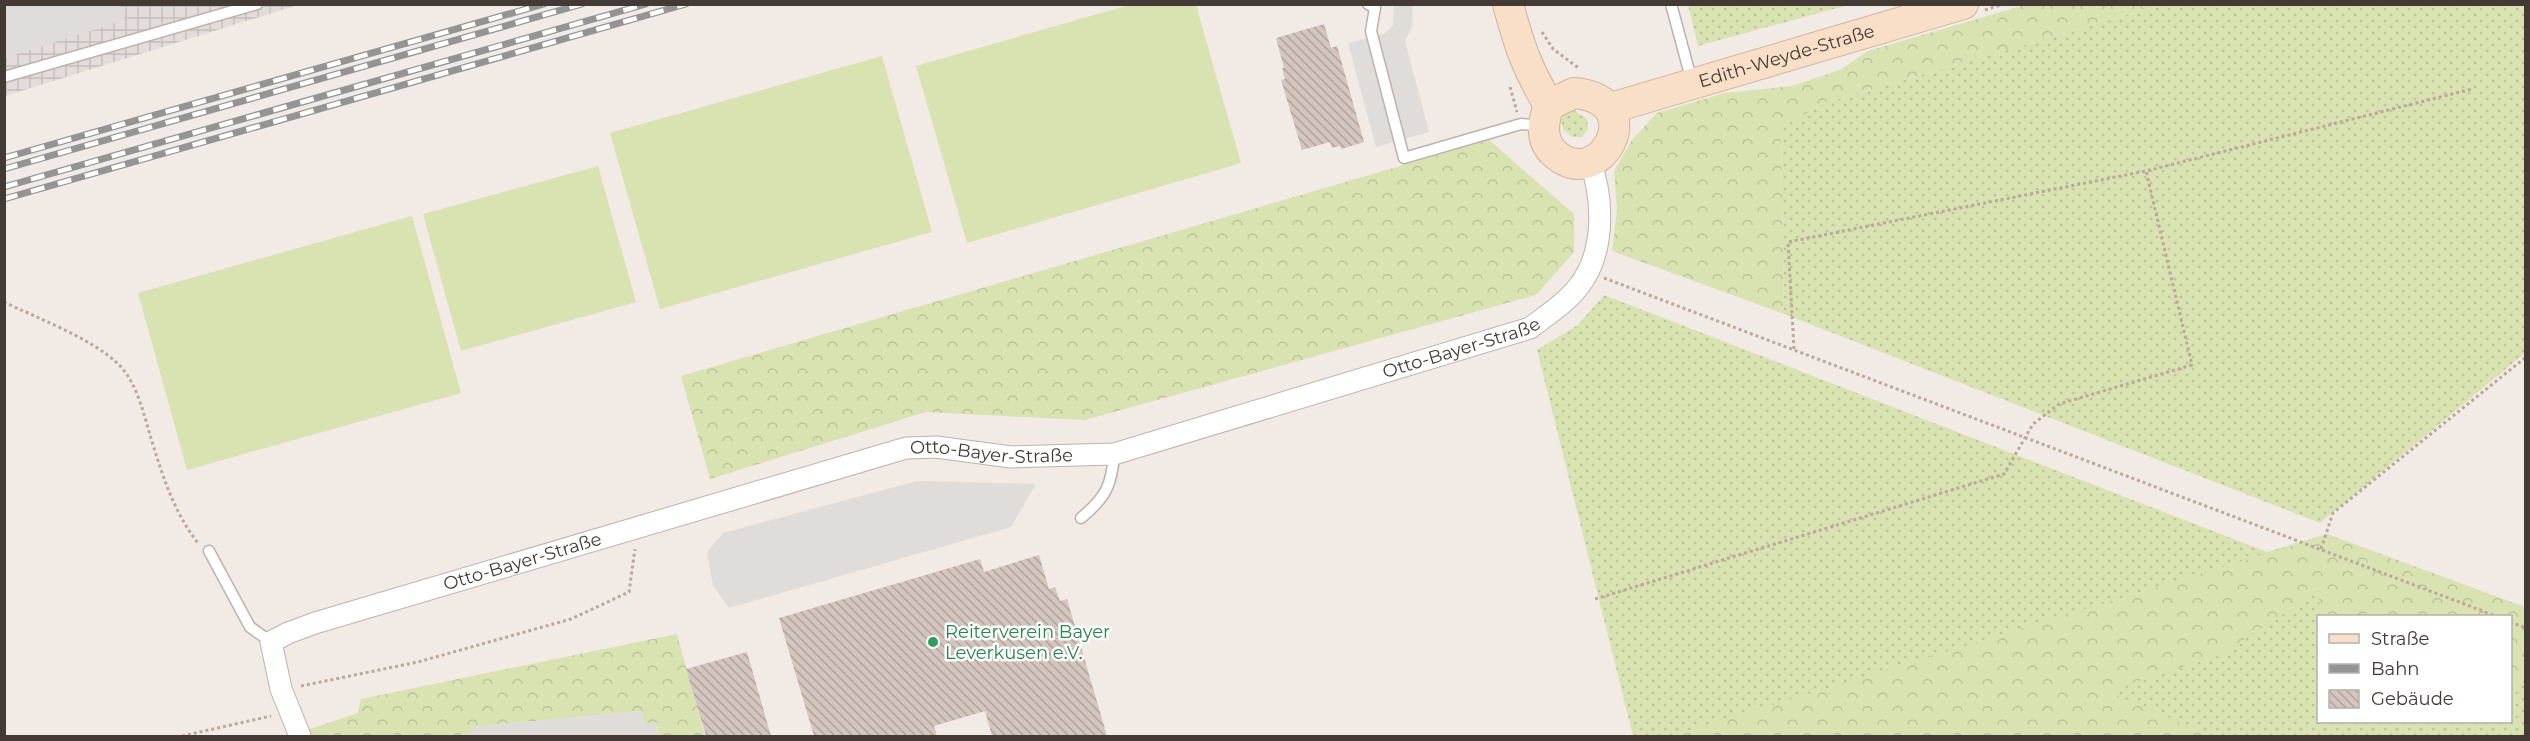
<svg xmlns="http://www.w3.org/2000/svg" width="2530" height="741" viewBox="0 0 2530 741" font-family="Montserrat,sans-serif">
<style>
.industrial{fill:url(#industrial-grid)}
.grass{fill:url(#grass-dots);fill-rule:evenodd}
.forest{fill:url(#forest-crowns)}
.pitch{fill:#d9e2b1}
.parking{fill:#dfdcda}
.building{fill:url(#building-back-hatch)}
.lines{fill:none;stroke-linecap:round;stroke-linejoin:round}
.lane-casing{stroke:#beb3ac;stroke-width:13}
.street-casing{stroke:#beb3ac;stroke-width:23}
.secondary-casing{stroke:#d0b39b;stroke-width:32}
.path{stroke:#bca79b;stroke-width:3;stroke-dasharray:3 3;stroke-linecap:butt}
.lane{stroke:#fff;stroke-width:10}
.street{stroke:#fff;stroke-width:21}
.secondary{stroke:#f9dfc7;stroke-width:30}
.rail-casing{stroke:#949494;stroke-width:7}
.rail{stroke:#fff;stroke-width:4.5;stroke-dasharray:14;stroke-linecap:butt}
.leisure-dot{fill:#2e9e5b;stroke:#fff;stroke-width:2}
.labels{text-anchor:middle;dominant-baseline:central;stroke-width:5;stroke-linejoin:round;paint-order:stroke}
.street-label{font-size:18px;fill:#433a35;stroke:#fff}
.leisure-label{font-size:18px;fill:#27864d;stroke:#fff;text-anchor:start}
</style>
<defs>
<pattern id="industrial-grid" width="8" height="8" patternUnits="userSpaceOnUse" patternTransform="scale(1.5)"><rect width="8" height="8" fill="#e3dcda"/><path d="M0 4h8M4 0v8" fill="none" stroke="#c4bebc"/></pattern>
<pattern id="grass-dots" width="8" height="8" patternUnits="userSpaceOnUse" patternTransform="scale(1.5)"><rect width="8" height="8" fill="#d9e2b1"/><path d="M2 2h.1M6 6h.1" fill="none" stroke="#bbc399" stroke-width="1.8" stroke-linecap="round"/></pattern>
<pattern id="forest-crowns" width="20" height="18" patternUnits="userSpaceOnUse" patternTransform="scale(1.5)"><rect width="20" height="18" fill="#d9e2b1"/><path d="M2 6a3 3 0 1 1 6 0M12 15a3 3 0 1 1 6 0" fill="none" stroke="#bbc399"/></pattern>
<pattern id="building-back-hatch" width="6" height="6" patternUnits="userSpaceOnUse" patternTransform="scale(1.5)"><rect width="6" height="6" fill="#d4c6bf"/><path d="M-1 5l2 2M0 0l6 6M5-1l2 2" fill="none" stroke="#aea29c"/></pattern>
</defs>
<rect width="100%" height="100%" fill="#f1eae5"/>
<path class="industrial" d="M5 5H298L5 96Z"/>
<path class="grass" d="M1688 4H1848V5L1698 46Z
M2161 5H2525V353L2320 523 1784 314 1781 127 1827 102Z
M1569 107 1587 119 1588 129 1582 137H1572L1563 129 1560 117Z
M1604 295 2267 552 2327 534 2525 607V736H1633L1537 350 1578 325ZM2318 616H2510V722H2318Z"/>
<path class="forest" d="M2028 4 2161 5 1827 102 1781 127 1784 314 1612 251 1617 209 1614 171 1632 140 1657 113 1725 93 1792 86 1840 70 1868 51Z
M1489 140 1574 214V252L1536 295 1085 420 926 412 710 479 681 376Z
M2326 535 2525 608V683L2511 681 2510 616H2320L2319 591 2218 656 2107 691 2212 736H1671Z
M677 634 705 736H658L657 723 644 724 642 711 471 727V736H289L358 713 361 699Z"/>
<path class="pitch" d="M1129 5H1196L1241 163 967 243 916 66Z
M882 56 932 232 660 309 610 133Z
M598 166 636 302 461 351 423 214Z
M412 216 461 393 187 470 138 293Z"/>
<path class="parking" d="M5 4 120 5 125 20 5 58Z
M1394 5H1413L1412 27 1405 41 1429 132 1376 147 1348 43 1384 34 1393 25Z
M917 481 1036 484 1011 527 729 608 713 586 707 552 723 533Z
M642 711 644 724 657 723 658 736H471V727Z"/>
<path class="building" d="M1324 24 1331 48 1337 46 1364 142 1341 149 1340 146 1332 148 1330 142 1302 150 1281 80 1285 79 1282 68H1284L1276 38Z
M1039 555 1049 589 1055 587 1060 601 1067 599 1107 736H992L985 711 934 726 937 736H814L779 618 980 559 984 572Z
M747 652 771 736H706L686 669Z"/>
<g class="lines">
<g class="lane-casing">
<path id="lane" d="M1368 4 1375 8 1371 31 1404 158 1521 124 1543 126
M1671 4 1692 82
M4 77 257 4
M1081 518C1105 498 1112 486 1114 454
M209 551 250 627 271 642"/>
</g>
<g class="street-casing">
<g id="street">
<path id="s1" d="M300 736 281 689 271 642 288 633 315 623 906 448 936 447 1011 457 1114 454 1530 328C1547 315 1566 303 1579 286 1605 253 1604 199 1590 162"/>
</g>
</g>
<g class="secondary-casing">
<g id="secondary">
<path d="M1508 4C1519 45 1527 69 1549 105"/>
<path d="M1574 93C1653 100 1599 196 1554 153 1540 140 1543 121 1549 105Z"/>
<path id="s2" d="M1611 108 1963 4"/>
</g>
</g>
<path class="path" d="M1985 10 2003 4
M1542 32 1553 49 1580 69
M1510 87 1517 112
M1604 278 2496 616
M4 302C37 318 93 339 118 364 136 381 143 411 150 435 162 474 173 511 198 543
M1794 349 1788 242 2146 171 2472 89
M2321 549 2333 513 2526 357
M1595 599 2004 474 2033 424 2059 404 2192 365 2146 171
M2510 622 2526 628
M301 686 418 662 571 619 629 592 635 549
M182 736 271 716"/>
<use href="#lane" class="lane"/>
<use href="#street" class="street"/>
<use href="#secondary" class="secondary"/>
<g class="rail-casing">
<path id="rail" d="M4 158 544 4
M4 169 582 4
M4 187 646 4
M4 199 686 4"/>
</g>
<use href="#rail" class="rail"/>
</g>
<circle class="leisure-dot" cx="933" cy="642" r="6"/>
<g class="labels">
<g class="street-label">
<text stroke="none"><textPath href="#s2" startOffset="183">Edith-Weyde-Straße</textPath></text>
<text stroke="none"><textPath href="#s1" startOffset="1335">Otto-Bayer-Straße</textPath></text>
<text stroke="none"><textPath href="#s1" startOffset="849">Otto-Bayer-Straße</textPath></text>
<text stroke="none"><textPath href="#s1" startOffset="363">Otto-Bayer-Straße</textPath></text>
</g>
<g class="leisure-label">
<text x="945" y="632">Reiterverein Bayer<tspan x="945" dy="21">Leverkusen e.V.</tspan></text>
</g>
</g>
<rect width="2530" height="741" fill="none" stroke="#433a35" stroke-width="12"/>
<rect x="2317" y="615" width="195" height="108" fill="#ffffff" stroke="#b4b0ae" stroke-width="1.5"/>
<rect x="2329" y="634" width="30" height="9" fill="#f9dfc7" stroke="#b4b0ae" stroke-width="1.5"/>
<text x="2371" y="645" font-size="18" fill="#433a35">Straße</text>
<rect x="2329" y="664" width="30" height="9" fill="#949494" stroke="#b4b0ae" stroke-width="1.5"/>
<text x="2371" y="675" font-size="18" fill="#433a35">Bahn</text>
<rect x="2329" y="690" width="30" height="18" fill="url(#building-back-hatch)" stroke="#b4b0ae" stroke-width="1.5"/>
<text x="2371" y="705" font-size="18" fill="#433a35">Gebäude</text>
</svg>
